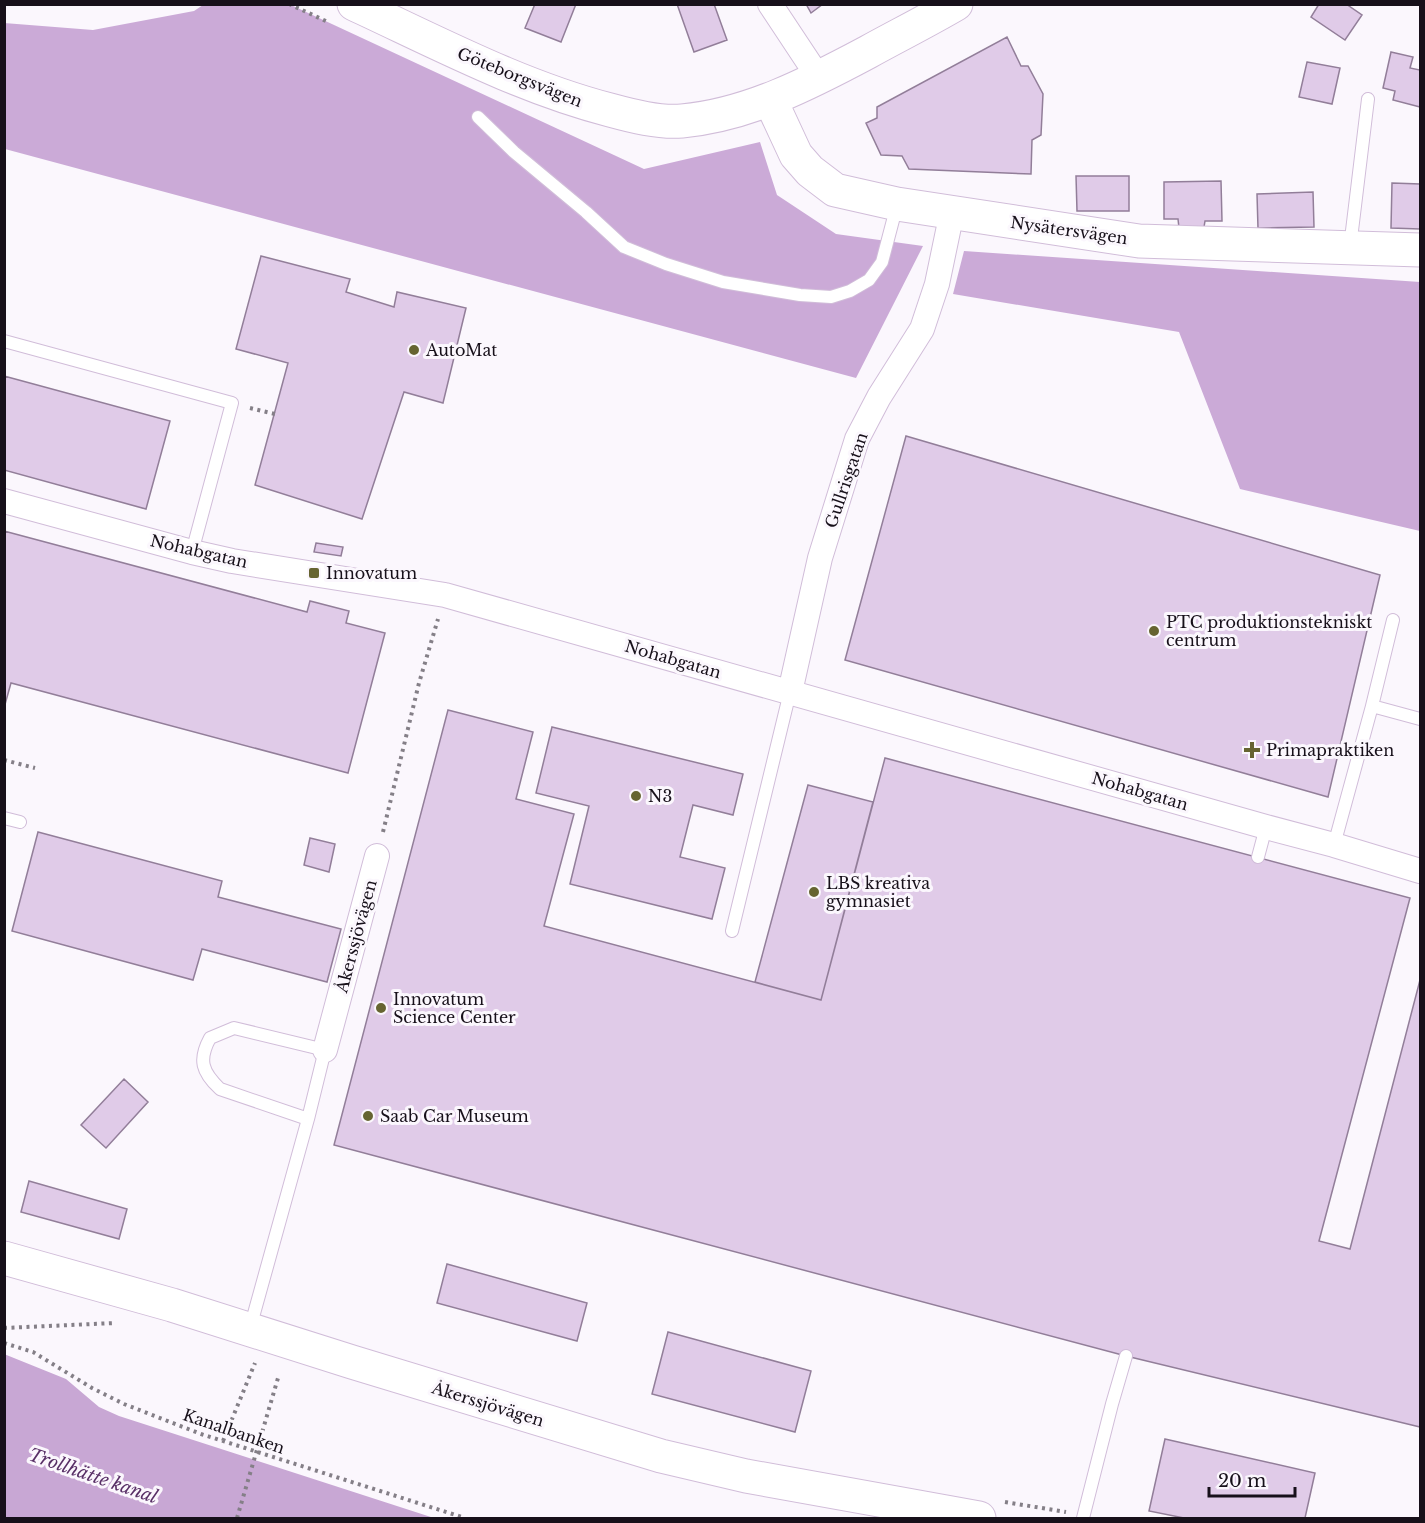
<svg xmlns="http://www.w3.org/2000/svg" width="1425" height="1523" viewBox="0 0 1425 1523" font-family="'Libre Baskerville',serif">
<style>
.forest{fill:#cbaad7}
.water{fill:#c8a7d4}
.building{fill:#e0cbe8;stroke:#927e99;stroke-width:1.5}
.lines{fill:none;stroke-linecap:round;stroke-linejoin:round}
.lane-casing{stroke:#d1bdd9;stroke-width:14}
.street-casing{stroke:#d1bdd9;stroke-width:26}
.secondary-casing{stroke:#d1bdd9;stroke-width:35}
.path{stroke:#847f87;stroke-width:4;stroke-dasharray:3 4.5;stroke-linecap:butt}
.lane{stroke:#fff;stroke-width:12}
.street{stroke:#fff;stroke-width:24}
.secondary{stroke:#fff;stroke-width:33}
.path-bridge{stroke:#847f87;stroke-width:4;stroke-dasharray:3 4.5;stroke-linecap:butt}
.poi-dot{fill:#666431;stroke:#fbf7fd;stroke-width:2}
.labels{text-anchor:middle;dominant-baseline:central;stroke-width:6;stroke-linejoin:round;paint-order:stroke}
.street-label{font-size:16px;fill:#17101a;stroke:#fbf7fd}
.poi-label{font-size:16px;fill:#17101a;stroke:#fbf7fd;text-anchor:start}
.water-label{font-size:18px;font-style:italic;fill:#593067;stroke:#fbf7fd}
</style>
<rect width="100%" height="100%" fill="#fbf7fd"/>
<path class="forest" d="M203 5H291L644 169 760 142 777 195 836 234 923 246 856 378 5 149 4 23 93 30 194 11Z
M964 251 1420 282V531L1240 489 1179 332 953 294Z"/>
<path class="water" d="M4 1354 66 1379 99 1407 119 1416 434 1518H5Z"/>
<path class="building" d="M535 4H576L561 42 525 28Z
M677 4H714L727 40 694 52Z
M806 4H823L811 13Z
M1319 4H1346L1362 15 1345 40 1311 17Z
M1007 37 1021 66H1028L1043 94 1041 135 1032 140 1031 174 909 169 902 156 881 155 866 123 877 118V107Z
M1391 52 1413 57 1410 68 1420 70V107L1393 100 1395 91 1383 88Z
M1307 62 1340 68 1332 104 1299 97Z
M1076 176H1129V211H1077Z
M1221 181 1222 221H1205L1204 227 1179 228 1178 219H1164V182Z
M1392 183 1420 184V229L1391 228Z
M1313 192 1314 227 1258 228 1257 194Z
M261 256 350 279 346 292 394 307 397 292 466 308 443 403 404 392 362 519 255 485 288 363 236 349Z
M4 376 170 421 146 509 4 470Z
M906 436 1380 575 1328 797 845 660Z
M4 531 307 612 310 601 349 611 346 623 385 633 348 773 11 683 4 708Z
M316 543 343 547 341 556 314 552Z
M448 710 533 732 516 799 574 814 544 926 821 1000 885 758 1410 898 1319 1241 1350 1249 1420 980V1427L1126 1356 334 1145Z
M552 727 743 774 733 815 693 805 680 857 725 868 712 919 570 884 589 806 536 793Z
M808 785 873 802 821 1000 755 982Z
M38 832 222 881 218 897 341 929 327 982 202 949 193 980 12 931Z
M310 838 335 844 329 872 304 865Z
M124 1079 148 1102 106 1148 81 1125Z
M29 1181 127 1209 119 1239 21 1212Z
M447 1264 587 1303 577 1341 437 1303Z
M668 1332 811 1371 795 1432 652 1394Z
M1165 1439 1315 1473 1305 1518H1184L1149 1511Z"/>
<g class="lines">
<g class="lane-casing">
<path id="lane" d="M478 117 514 152 586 212 624 247 666 264 723 282 800 295 831 297 850 291 869 280 882 262 897 205
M1350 247 1368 99
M4 341 232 403 192 552
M1372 706 1393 620
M4 818 20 822
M1334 845 1372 706 1420 719
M1258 857 1266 827
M732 931 790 692
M250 1328 308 1119 325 1050 234 1028 210 1038C198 1060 202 1072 220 1089L308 1119
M1083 1518 1112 1404 1126 1356"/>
</g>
<g class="street-casing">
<path id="street" d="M770 4 819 78
M4 501 192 552 232 561 445 595 1266 827 1334 845 1420 871
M790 692 820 558 857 439 879 397 922 329 937 284 952 212
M325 1050 377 856"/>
</g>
<g class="secondary-casing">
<path id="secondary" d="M354 4C438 43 521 87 610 110 632 116 659 123 682 121 748 115 810 83 868 52 897 36 927 21 956 4
M770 99 796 155 810 171 835 190 897 204 1139 241 1420 250
M4 1258 172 1305 352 1362 661 1456 746 1476 979 1518"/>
</g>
<path class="path" d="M289 4 328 22
M250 408 275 414
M4 760 35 768
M383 832 419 683 438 619
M4 1328 115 1323
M4 1343 33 1352 92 1388 124 1404 201 1434 465 1518
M223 1441 255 1363
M1005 1502 1066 1512"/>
<use href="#lane" class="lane"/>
<use href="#street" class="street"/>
<use href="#secondary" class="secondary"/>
<path class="path-bridge" d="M237 1518 278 1378"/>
</g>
<g class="poi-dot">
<circle cx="414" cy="350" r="6"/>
<rect x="308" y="567" width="12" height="12" rx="3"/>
<circle cx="1154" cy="631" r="6"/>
<path d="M1249 741h6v6h6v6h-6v6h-6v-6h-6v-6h6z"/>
<circle cx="636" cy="796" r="6"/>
<circle cx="814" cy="892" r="6"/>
<circle cx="381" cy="1008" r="6"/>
<circle cx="368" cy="1116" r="6"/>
</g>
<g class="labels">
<g class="street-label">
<text transform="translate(520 77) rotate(22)">Göteborgsvägen</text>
<text transform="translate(1069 230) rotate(8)">Nysätersvägen</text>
<text transform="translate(846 480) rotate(-71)">Gullrisgatan</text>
<text transform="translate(199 551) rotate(13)">Nohabgatan</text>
<text transform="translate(673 659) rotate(16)">Nohabgatan</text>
<text transform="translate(1140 791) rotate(16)">Nohabgatan</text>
<text transform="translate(356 936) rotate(-75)">Åkerssjövägen</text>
<text transform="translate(488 1404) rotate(17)">Åkerssjövägen</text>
<text transform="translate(234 1431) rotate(19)">Kanalbanken</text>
</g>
<g class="poi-label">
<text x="426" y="350">AutoMat</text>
<text x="326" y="573">Innovatum</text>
<text x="1166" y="622">PTC produktionstekniskt<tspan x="1166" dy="18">centrum</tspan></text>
<text x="1266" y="750">Primapraktiken</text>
<text x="648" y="796">N3</text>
<text x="826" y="883">LBS kreativa<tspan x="826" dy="18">gymnasiet</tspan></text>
<text x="393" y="999">Innovatum<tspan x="393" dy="18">Science Center</tspan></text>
<text x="380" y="1116">Saab Car Museum</text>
</g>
<g class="water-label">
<text transform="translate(93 1476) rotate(19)">Trollhätte kanal</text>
</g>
</g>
<rect width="1425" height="1523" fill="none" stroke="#17101a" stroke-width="12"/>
<path d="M1209 1487v9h86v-9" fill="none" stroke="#17101a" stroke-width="3"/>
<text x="1218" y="1487" font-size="18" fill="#17101a" stroke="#fbf7fd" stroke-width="4.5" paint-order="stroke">20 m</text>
</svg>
